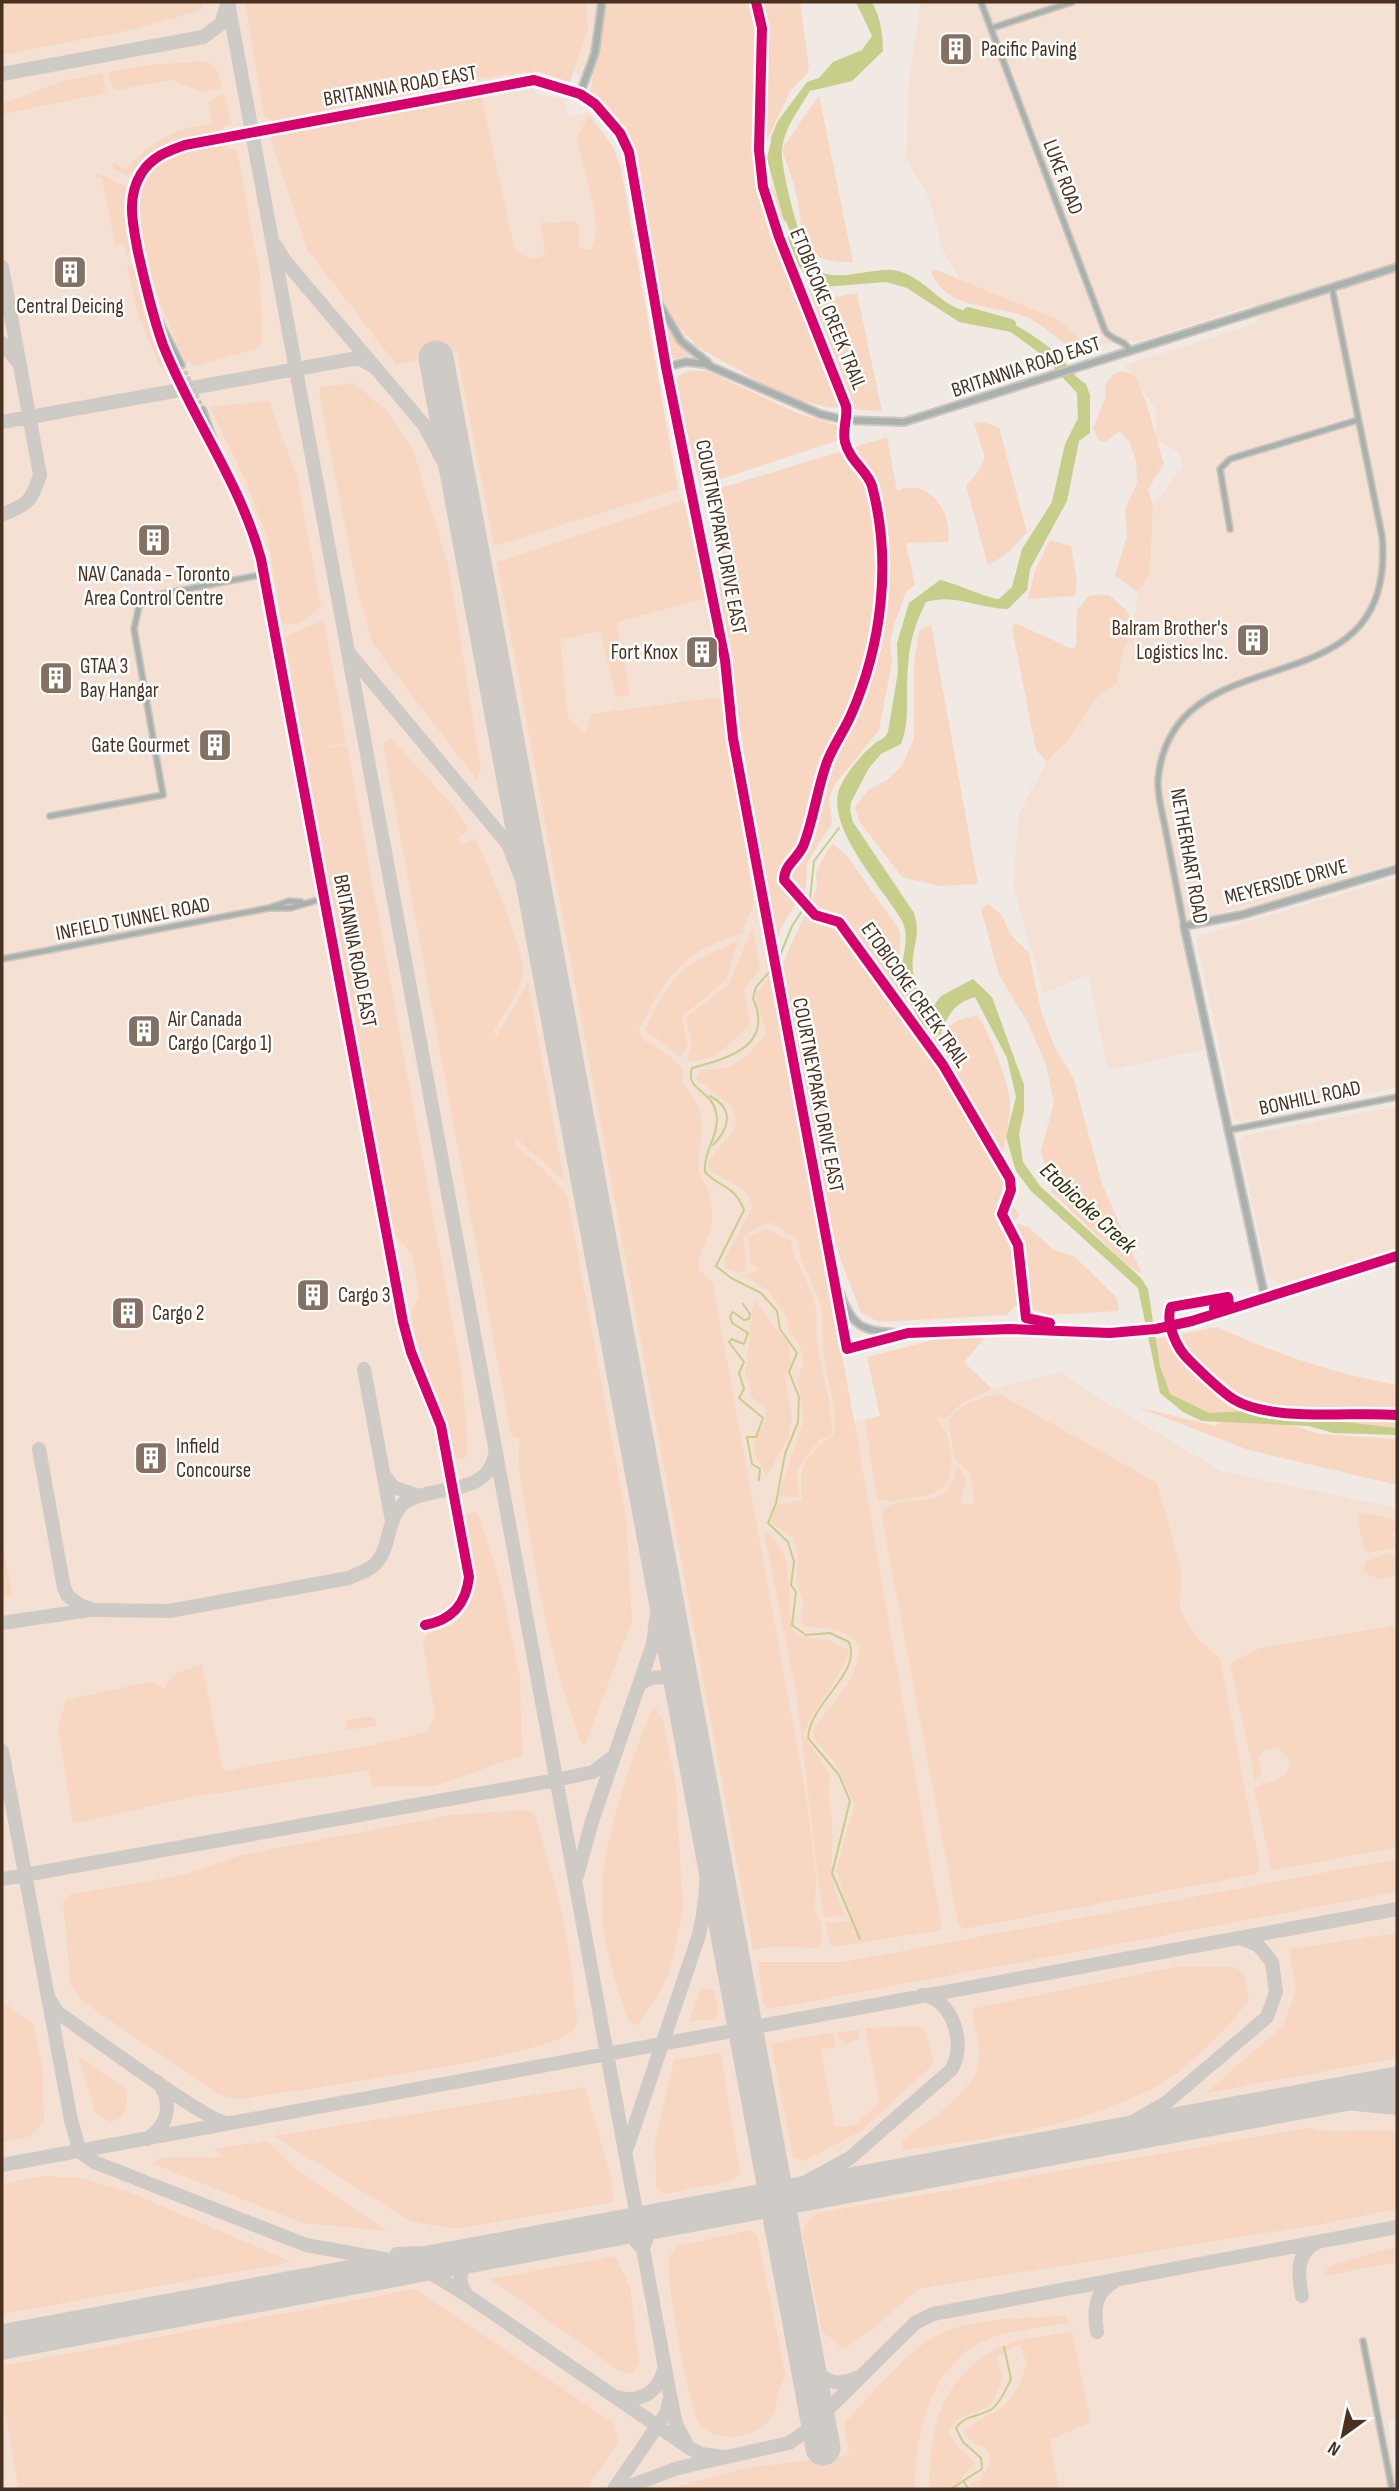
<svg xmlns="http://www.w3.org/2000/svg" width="1399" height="2491" viewBox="0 0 1399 2491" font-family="'Sofia Sans Condensed',sans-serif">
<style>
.built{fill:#f4e1d4}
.green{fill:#f7d7c2}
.water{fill:#c6ce89}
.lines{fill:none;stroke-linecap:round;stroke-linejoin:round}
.stream{stroke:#c6ce89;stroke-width:2}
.river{stroke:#c6ce89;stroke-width:10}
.taxiway{stroke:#cecbc6;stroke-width:14}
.runway{stroke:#cecbc6;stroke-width:35}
.minor-tunnel{stroke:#cfc4bd;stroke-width:4.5;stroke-dasharray:4.5 2;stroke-linecap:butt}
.minor-casing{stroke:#cec4bd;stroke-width:8}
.tertiary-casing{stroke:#cec4bd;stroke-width:10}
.minor{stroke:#a7b1ad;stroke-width:4.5}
.tertiary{stroke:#a7b1ad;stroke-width:6}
.cycleway-casing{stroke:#fff;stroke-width:15}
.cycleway{stroke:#d6006c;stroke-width:10}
.labels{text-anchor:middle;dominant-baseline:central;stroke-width:5;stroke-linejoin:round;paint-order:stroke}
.poi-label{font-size:21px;fill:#4a311f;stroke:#fff;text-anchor:start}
.street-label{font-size:21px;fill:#4a311f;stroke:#fff}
.water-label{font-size:23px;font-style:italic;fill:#2d3208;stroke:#fff}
</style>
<rect width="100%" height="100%" fill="#f0e9e4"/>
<path class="built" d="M2 2H747L696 337 684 336 673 320 662 293 643 187 602 90 567 68 536 71 534 80 536 94 564 99 569 118 589 112 609 140 619 167 675 481 696 531 721 675V710L853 1422 1061 1372 1099 1398 1221 1471 1397 1508V2419L1388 2422 1397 2489H2Z
M921 2H1397V862L1285 899 1196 918 1178 925 1204 1050 1108 1070 1088 975 1044 993 1013 886 1019 813 1047 762 1068 740 1097 698 1117 682 1124 647 1131 635 1138 592 1150 574 1153 506 1183 466 1178 452 1155 439 1157 411 1125 365 1258 323 1255 304 1140 341 1101 344 1079 339 1061 321 985 292 959 278 941 246 930 199 906 158 909 77Z
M1397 878V1087L1240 1122 1234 1117 1197 941 1199 936Z
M1397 1106V1249L1281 1284 1268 1276 1239 1142 1243 1136Z"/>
<path class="green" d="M2 2H203L201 10 131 30 2 55Z
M245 2H586L588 30 570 82 536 71 473 79 274 121 264 117Z
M605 2H800L809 66 807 74 791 90 765 144 767 173 778 200 796 277 822 300 857 293 882 411 827 407 786 397 696 346 663 306 650 277 630 155 590 92Z
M208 61 216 69 222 88 201 92 172 80 117 90 111 84 109 72 147 65Z
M102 73 106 87 102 94 2 114V105L6 102 63 81Z
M224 94 232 124 223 127 224 133 174 141 159 147 128 176 113 169V163L126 169C149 144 176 125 212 125L209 101Z
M481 94 515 251 530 259 540 257 545 252 540 223 573 221 579 227V245L583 249H591C606 230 582 163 576 140L589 115 613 147 621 169 678 489 494 546 457 352 396 364 306 248 270 136Z
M819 95 853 262C793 265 806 228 794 185 791 173 785 161 782 149Z
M226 142 227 148 237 151 260 276 262 342 256 349 194 366 189 361 186 363C164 314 107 196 164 158 182 146 205 146 226 142Z
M97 173 127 187 124 211 131 251 126 256 123 243 115 245 102 178 95 179Z
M127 264 135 269 146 317 168 367H160L138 315Z
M934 269 1061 321 1079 339 1101 344 1076 352C1059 341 1040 321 1021 315 988 304 949 310 931 273Z
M663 319 690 356 672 359Z
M689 371H707L797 413 839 426 842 439 700 486 676 386 678 376Z
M1123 371C1126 372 1130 373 1133 375 1144 384 1158 447 1164 464L1148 489 1153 506 1150 574 1138 592 1115 576 1127 535 1125 509 1137 483 1136 460 1129 442 1120 431 1105 442 1099 441 1093 428 1106 396 1105 385 1113 374Z
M354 383 387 411 413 451 449 568 481 769 476 779 373 644 358 593 319 393 321 387Z
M269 401 297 477 321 607 299 623 282 624 268 540 246 482 210 407Z
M986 422 999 428 1027 532 1009 552 988 566 966 485 977 473 985 458 974 423Z
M887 437 897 491C929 476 953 513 948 542L906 543 915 585 906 592 894 625 890 642 892 662 879 730 836 783 829 798 832 823 807 863 806 887 781 928 775 950 722 611 715 538 718 489Z
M683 500 707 598 617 622 630 695 616 697 600 631 560 640 568 718 586 734 591 714 712 698 722 700 754 903 742 933C684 951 664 977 639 1030L642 1039 668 1055 683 1069 682 1082C713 1122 699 1126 698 1171 709 1187 716 1211 710 1231 705 1246 698 1253 698 1269L713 1283 807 1801 816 1876 815 1910 822 1926 821 1945 816 1948 776 1946 753 1950 497 562Z
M1050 540 1071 546 1077 580 1075 596 1028 599 1035 571Z
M1090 595H1109L1125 609 1132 619 1131 635 1124 648 1117 683 1097 698 1068 740 1047 762 1036 750 1012 628 1015 623 1020 625 1072 649 1076 646 1077 610Z
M324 620 346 743 329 746V748L347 745 462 1374 468 1452 465 1458 452 1460 447 1427 414 1334 411 1314 419 1295 412 1254 393 1233 284 637Z
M931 624 978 884 940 886 902 877 859 821 855 807 868 790 887 780 902 766 914 738V663L919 631Z
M391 738 453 806 469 830 457 839 462 845 474 838C485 854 524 953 523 970 521 990 505 1013 494 1029L496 1037 528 983 564 1180 515 1138 516 1146 541 1167 567 1195 626 1516 632 1621 585 1745 580 1740C553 1665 538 1592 526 1514 522 1489 516 1464 520 1439L511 1435 383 744Z
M832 843 847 856 900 931 899 980 905 998 919 1022 941 1034 958 1020 977 1015C989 1030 1011 1088 1010 1107 1009 1138 996 1156 1008 1188L1001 1204 1003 1223 1018 1255 1021 1300 1007 1315 879 1322 861 1313 829 1228 779 971 817 889 816 871Z
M988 904 1002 915 1010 934 1029 953 1041 1011 1055 1048 1073 1077 1102 1184 1142 1274 1126 1264 1052 1192 1041 1151 1054 1103 1046 1064 1028 1023 999 975 981 909Z
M753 927 760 968 744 991 751 1024 716 1056 690 1062 687 1056 692 1044 686 1018 729 984Z
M738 941 726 980 682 1017 688 1047 681 1057 645 1030C672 974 682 965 738 941Z
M769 977 854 1419 942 1930 831 1947 825 1923 852 1921 836 1870 855 1805 837 1766 814 1738 812 1731 852 1678 861 1646C844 1628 827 1628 804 1626L800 1620 804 1604 796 1582 798 1555 793 1537 771 1523 776 1505 802 1500C798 1462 806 1458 834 1434V1407L824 1358 822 1307 800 1255 799 1241 772 1223 762 1225 744 1237 746 1270 737 1273 726 1269 724 1260 753 1206 745 1191 711 1171 708 1162C717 1147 731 1138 737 1123L730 1104 696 1079 701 1070C737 1070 745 1060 766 1033L755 995Z
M1010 1202 1019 1215 1014 1223 1028 1227 1054 1250 1074 1256 1117 1298 1119 1311 1049 1315 1026 1307 1021 1248 1004 1211Z
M767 1229 791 1241C794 1263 808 1279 814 1300 818 1314 816 1329 817 1343 822 1374 832 1402 832 1434L819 1440 796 1471 800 1498 778 1496 804 1420 797 1378 804 1364 800 1347 789 1331 786 1317 769 1291 743 1275 758 1270 751 1263 748 1236Z
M754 1300 789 1345 791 1363 785 1378 792 1416 789 1437 766 1477C763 1466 754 1459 754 1446 755 1434 767 1425 766 1410L750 1395 751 1389 745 1374Z
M1218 1327C1275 1354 1335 1374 1397 1385V1431L1208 1417 1167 1396 1151 1340Z
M956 1334 985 1338 964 1362 992 1389 963 1402 947 1418 938 1417C939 1426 945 1428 947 1436 955 1464 955 1489 923 1496 910 1499 894 1503 880 1500L876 1495 865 1420 880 1416 867 1357Z
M1001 1395 1157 1483 1181 1569 1180 1610 1197 1638 1220 1658 1260 1867 1256 1874 963 1929 958 1924 881 1513C899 1488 950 1518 955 1469L959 1467 967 1479 961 1501 967 1506 975 1503 970 1474 954 1458 949 1422 954 1413 966 1404 988 1396Z
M1137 1407 1215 1426 1229 1418 1291 1425 1321 1434 1397 1439V1485L1249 1450Z
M475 1512 479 1515 502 1590 520 1677 522 1755 436 1786H373L368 1770 187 1798 73 1824 58 1728 66 1700 153 1681 164 1689 174 1674 202 1664 223 1771 372 1745 427 1732 435 1715 423 1643C428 1628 438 1632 449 1626 487 1604 474 1547 462 1514Z
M1360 1512 1397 1520 1394 1525 1397 1530 1392 1534 1397 1540V1550C1385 1545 1375 1556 1364 1550L1357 1515Z
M766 1531C800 1558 783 1598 795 1635L828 1640 849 1650C842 1677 815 1706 803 1734L831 1776C826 1795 831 1802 832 1820 834 1866 824 1870 846 1916L824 1917 821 1904 796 1691 764 1533Z
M2 1538 12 1595 2 1597Z
M1389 1553 1397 1557V1575L1378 1579 1364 1572 1365 1562Z
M1397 1625V1847L1277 1870 1271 1868 1254 1789C1270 1779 1285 1784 1291 1762L1279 1748 1263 1750 1258 1758 1262 1773 1255 1780 1230 1664 1257 1649Z
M655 1709 663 1718 676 1786 683 1912 668 1977 638 2026 628 2021C618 1990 607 1959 603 1927 594 1857 626 1778 650 1713Z
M370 1716 376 1720V1726L346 1730V1721Z
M526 1810 535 1815C553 1875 570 1933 574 1996 575 2005 579 2019 575 2028 562 2056 284 2092 240 2099L219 2095 82 2001 71 1986 63 1901 71 1894 182 1875 241 1855 451 1815Z
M1397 1859V1892L769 2009 763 2005 758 1962H844Z
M1397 1933V2058L1206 2093 1283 2026 1296 1991 1289 1949Z
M1232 1966 1244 1973 1249 2000C1233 2023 1181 2075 1156 2087 1079 2126 989 2140 903 2150L902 2142C926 2119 977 2095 979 2059 980 2043 974 2025 972 2009L1174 1967Z
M705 1988 714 1990 719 2011 716 2019 689 2021 700 1992Z
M2 2002 34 2025 42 2067 44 2122 31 2136 2 2143Z
M919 2026 924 2030 934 2060 927 2070 861 2131 804 2161 793 2157 771 2044 833 2032 835 2047 821 2050 835 2127 853 2126 880 2103 865 2028Z
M860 2030 859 2038 847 2045 838 2038 837 2032Z
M721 2053 740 2175 726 2182 664 2194 656 2187 655 2142 674 2060Z
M78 2055 127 2090C127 2105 127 2117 111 2122L96 2115Z
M585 2087 612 2180 613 2202 456 2229 412 2222 273 2136Z
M1308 2128C1329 2135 1371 2128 1397 2131V2209L1322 2224 918 2289 872 2330 842 2350 837 2342 822 2332 803 2237 804 2225 818 2213Z
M267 2141 296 2169 387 2231 303 2223 153 2164 159 2158 223 2157 213 2149Z
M42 2176 80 2178 131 2193 292 2262 2 2314V2184Z
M751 2230 757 2235 786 2377C774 2391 781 2411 766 2424 747 2439 715 2444 699 2422 688 2407 665 2277 669 2259 670 2255 675 2249 678 2246Z
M1397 2246V2262L1324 2276 1330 2266Z
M615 2256 630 2287 639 2362 632 2374 618 2370 490 2279Z
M414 2289 614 2423 618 2442 586 2489H19L2 2398V2366Z
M1065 2316 1070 2323C1047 2327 1022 2328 1000 2335 932 2355 916 2426 915 2489H668L750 2467 849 2456 844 2424C868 2399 904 2354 933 2338 969 2317 1025 2318 1065 2316Z
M1072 2332 1091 2422 1050 2440 1059 2489H973L969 2483 980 2481 991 2461 986 2448 973 2443 963 2432C972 2423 980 2420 992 2414 1013 2403 1020 2385 1027 2364L1019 2345 997 2357 1003 2378 991 2406 959 2418 948 2431 960 2449 976 2463 964 2474 957 2489H929C930 2432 938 2382 993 2351 1015 2338 1047 2336 1072 2332Z"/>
<path class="water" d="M856 2H872C880 17 883 34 883 51L852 81 810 91C799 109 785 127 782 148 779 165 803 258 816 269 833 284 874 267 893 270 921 274 937 302 962 310 975 315 989 318 1003 320 1014 322 1048 345 1057 354 1068 364 1072 376 1086 384L1090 395V433L1079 441 1067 501 1030 569 1027 590 1008 609C978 608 954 593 926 602 915 623 909 644 908 667 905 694 911 718 901 744L881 754 869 768 851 802 850 811 853 822 914 913C920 931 915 940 913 958 910 977 920 996 929 1012L941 996 973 979 992 997 1024 1085V1111L1019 1134 1023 1162 1040 1186 1141 1278 1148 1289 1160 1366 1170 1394 1209 1413 1248 1411 1397 1428V1435L1334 1433 1308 1426 1202 1421 1183 1412 1160 1393 1138 1288 1031 1191 1016 1171 1006 1137 1016 1097 1007 1058 975 997C954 1003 947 1016 940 1035L923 1027C915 1012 904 994 902 978 900 959 912 936 901 919 882 887 824 826 840 787 847 772 861 755 873 745 880 739 884 740 888 732L898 672 897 643 909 603 940 580C958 584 986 598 999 599L1012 587 1022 549 1052 502 1065 444 1078 418 1077 393 1042 355 1011 332 959 322 907 288 886 282 823 287 809 276 795 248 787 223 782 189 773 164 771 137 778 121 807 82 819 78 833 62 862 50 872 36Z"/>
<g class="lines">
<path class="stream" d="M777 963 792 926 810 899 814 861 839 828
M774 967 756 987 753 998C774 1046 729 1058 692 1068 685 1091 711 1089 716 1112 721 1133 703 1151 705 1172 721 1189 734 1184 744 1210L716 1266 731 1278 761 1293 777 1311 780 1329 797 1353 789 1372 799 1397 798 1422 785 1454 776 1503 768 1523 788 1542 794 1562 791 1585 796 1592 792 1625 806 1635 830 1633 849 1642C862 1674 810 1702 808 1738L839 1775 850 1801 832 1873 860 1939
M710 1096C735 1109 729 1129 713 1145
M743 1304 750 1314 749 1319 744 1320 733 1312 730 1316 732 1323 748 1333 744 1344 731 1339 729 1342 744 1362 739 1373 744 1389 739 1398 763 1418 756 1437H747L752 1464 760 1469 759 1480
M951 2489 962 2482
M969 2489 963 2481 982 2469 981 2458 963 2442 956 2428C964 2415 980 2417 992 2409 1001 2402 1006 2389 1011 2379L1004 2347"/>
<path class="river" d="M776 143 772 158 788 217
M793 238 799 258 809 271
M968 312 1011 324"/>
<path class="taxiway" d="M228 2 670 2395 676 2424 688 2447
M2 74 203 37 221 24 227 5
M276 246 285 261 424 425 448 470 463 512
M2 267 40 475C31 503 28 503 2 515
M2 343 17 361
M2 422 352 359H360L376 368
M348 652 508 844 539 923
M364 1369 392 1521
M39 1449 64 1588 68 1596 80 1605 94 1610 169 1611 349 1578C357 1574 367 1571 373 1566 393 1549 385 1514 407 1501 436 1484 488 1497 495 1454
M384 1475 393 1487 416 1495
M2 1623 90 1610
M640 1684C656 1673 676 1675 682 1695
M2 1751 71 2120 80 2152 94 2162 306 2245 418 2265 468 2296 688 2447 701 2454 725 2457
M577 1876 592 1821 653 1644 657 1612 653 1539
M2 1879 556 1780 593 1772 614 1756
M50 2000 57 2012C83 2030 207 2122 227 2123
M1314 2100 1397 2108
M147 2139C169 2125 173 2103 158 2082
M1079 2143 1117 2131 1167 2102 1267 2017 1276 1992 1272 1962 1258 1945 1242 1939
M627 2148 699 1935C708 1896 709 1861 705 1821
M2 2165 1397 1909
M775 2199 850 2158 951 2070C967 2046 953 1998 922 1995
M610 2230 631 2235 643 2250
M644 2246 649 2232 667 2219
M397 2254 501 2250
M393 2270 416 2271
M467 2295C455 2279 461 2265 477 2254
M1302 2296C1298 2274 1295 2255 1317 2242
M1097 2332C1094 2312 1093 2294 1114 2282
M804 2354C814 2375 833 2390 856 2378
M616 2397C639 2404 659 2392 664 2369
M614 2489 667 2412 669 2400
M622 2489 678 2468 789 2443 805 2432 915 2323 933 2314 1397 2227"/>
<path class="runway" d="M436 358 823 2448
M2 2342 1397 2084"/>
<path class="minor-tunnel" d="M225 137 279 127
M182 365 203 409
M174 366 195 412
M447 1460 458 1516"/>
<g class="minor-casing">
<path id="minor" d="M981 2 1105 331C1112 341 1126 340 1130 351
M992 28 1072 2
M529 83 551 84
M279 127 534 80 580 94
M159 319 182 365
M174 366C153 324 109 200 149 163 169 144 200 142 225 137
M203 409 215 443
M195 412 245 509 261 559 403 1322C416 1369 438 1412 447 1460
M1230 529 1220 469 1230 459 1358 420
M50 816 163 795 134 629 139 606 157 595 265 574
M269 908H290L325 898
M1184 926C1178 894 1172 863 1166 832 1163 815 1157 796 1158 779 1173 627 1399 718 1382 536L1332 288
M2 959 269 908 289 901 301 902
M1229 1130 1397 1097
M425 1625C486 1614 465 1559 458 1516
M1363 2341 1392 2489"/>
</g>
<g class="tertiary-casing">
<path id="tertiary" d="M602 2 595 53 580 94 610 118 629 152 666 367 725 660 729 717 847 1349 908 1333 1010 1329 1110 1333 1156 1329 1192 1321 1397 1256
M658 302 681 341 708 363
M666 367 686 362 705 364 820 414 845 420 904 422 1397 267
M839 1290C852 1327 861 1331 899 1333
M1265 1298 1184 926 1241 915 1397 869"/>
</g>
<use href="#minor" class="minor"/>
<use href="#tertiary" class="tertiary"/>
<g class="cycleway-casing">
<path id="cycleway" d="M756 2 762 28 759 150 763 187 779 237 846 406C848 418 842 429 845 442 850 462 868 471 872 486 892 561 882 645 851 715 844 731 833 746 827 762 817 789 814 818 804 844 799 858 784 864 784 880L815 915 839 922 943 1065 1010 1179 1011 1190 1002 1214 1018 1245 1026 1318 1050 1323
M1214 1308 1229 1304 1228 1297 1171 1307C1165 1323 1177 1349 1189 1360 1202 1373 1218 1389 1233 1399 1272 1423 1352 1411 1397 1415
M425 1625C452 1620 466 1604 469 1577L441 1426 411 1352 403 1322 261 559C240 482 192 418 163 345 152 315 145 283 138 252 133 225 126 198 141 174 151 157 168 151 185 145L534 80 580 94 595 104 620 133 629 152 666 367 725 660 733 738 847 1349 908 1333 1010 1329 1110 1333 1156 1329 1192 1321 1397 1256"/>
</g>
<use href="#cycleway" class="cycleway"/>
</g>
<defs>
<g id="building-square" transform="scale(1.75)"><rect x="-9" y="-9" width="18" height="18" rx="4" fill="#847164" stroke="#fff"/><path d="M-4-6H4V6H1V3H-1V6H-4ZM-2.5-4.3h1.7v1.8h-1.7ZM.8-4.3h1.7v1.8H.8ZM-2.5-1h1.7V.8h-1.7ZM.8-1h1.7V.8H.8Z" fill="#fff"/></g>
</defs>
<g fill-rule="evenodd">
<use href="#building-square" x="956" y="49"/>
<use href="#building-square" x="70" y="272"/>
<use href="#building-square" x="154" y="540"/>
<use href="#building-square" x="1253" y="640"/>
<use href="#building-square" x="702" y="652"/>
<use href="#building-square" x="56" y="678"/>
<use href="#building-square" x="215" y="745"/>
<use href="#building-square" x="144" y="1031"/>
<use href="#building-square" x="313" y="1295"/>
<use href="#building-square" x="128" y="1313"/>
<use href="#building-square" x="151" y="1458"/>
</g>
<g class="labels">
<g class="poi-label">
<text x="981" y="49">Pacific Paving</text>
<text x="70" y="306" text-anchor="middle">Central Deicing</text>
<text x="154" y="574" text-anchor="middle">NAV Canada - Toronto<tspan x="154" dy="24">Area Control Centre</tspan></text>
<text x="1228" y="628" text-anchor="end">Balram Brother's<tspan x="1228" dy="24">Logistics Inc.</tspan></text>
<text x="678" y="652" text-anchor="end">Fort Knox</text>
<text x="80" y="666">GTAA 3<tspan x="80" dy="24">Bay Hangar</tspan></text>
<text x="190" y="745" text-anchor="end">Gate Gourmet</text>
<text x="168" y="1019">Air Canada<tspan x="168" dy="24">Cargo (Cargo 1)</tspan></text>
<text x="338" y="1295">Cargo 3</text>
<text x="152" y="1313">Cargo 2</text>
<text x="176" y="1446">Infield<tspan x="176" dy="24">Concourse</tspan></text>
</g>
<g class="street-label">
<text transform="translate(400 86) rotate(-10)">BRITANNIA ROAD EAST</text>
<text transform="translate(1063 177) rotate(69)">LUKE ROAD</text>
<text transform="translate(828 309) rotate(68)">ETOBICOKE CREEK TRAIL</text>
<text transform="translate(1026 367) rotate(-18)">BRITANNIA ROAD EAST</text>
<text transform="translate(721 537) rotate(79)">COURTNEYPARK DRIVE EAST</text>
<text transform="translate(1189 856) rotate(80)">NETHERHART ROAD</text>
<text transform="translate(1286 882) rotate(-15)">MEYERSIDE DRIVE</text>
<text transform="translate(133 919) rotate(-11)">INFIELD TUNNEL ROAD</text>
<text transform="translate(355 951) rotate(79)">BRITANNIA ROAD EAST</text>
<text transform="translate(915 995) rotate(55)">ETOBICOKE CREEK TRAIL</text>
<text transform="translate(818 1095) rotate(79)">COURTNEYPARK DRIVE EAST</text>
<text transform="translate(1310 1098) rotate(-12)">BONHILL ROAD</text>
</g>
<g class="water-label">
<text transform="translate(1088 1208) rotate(43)">Etobicoke Creek</text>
</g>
</g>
<rect width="1399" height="2491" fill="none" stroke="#4a311f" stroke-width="7"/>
<g transform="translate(1343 2435) rotate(213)" stroke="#ffffff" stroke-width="5" paint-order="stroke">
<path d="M0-5L12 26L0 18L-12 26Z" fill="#4a311f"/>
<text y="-10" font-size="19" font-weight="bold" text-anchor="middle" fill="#4a311f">N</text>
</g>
</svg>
